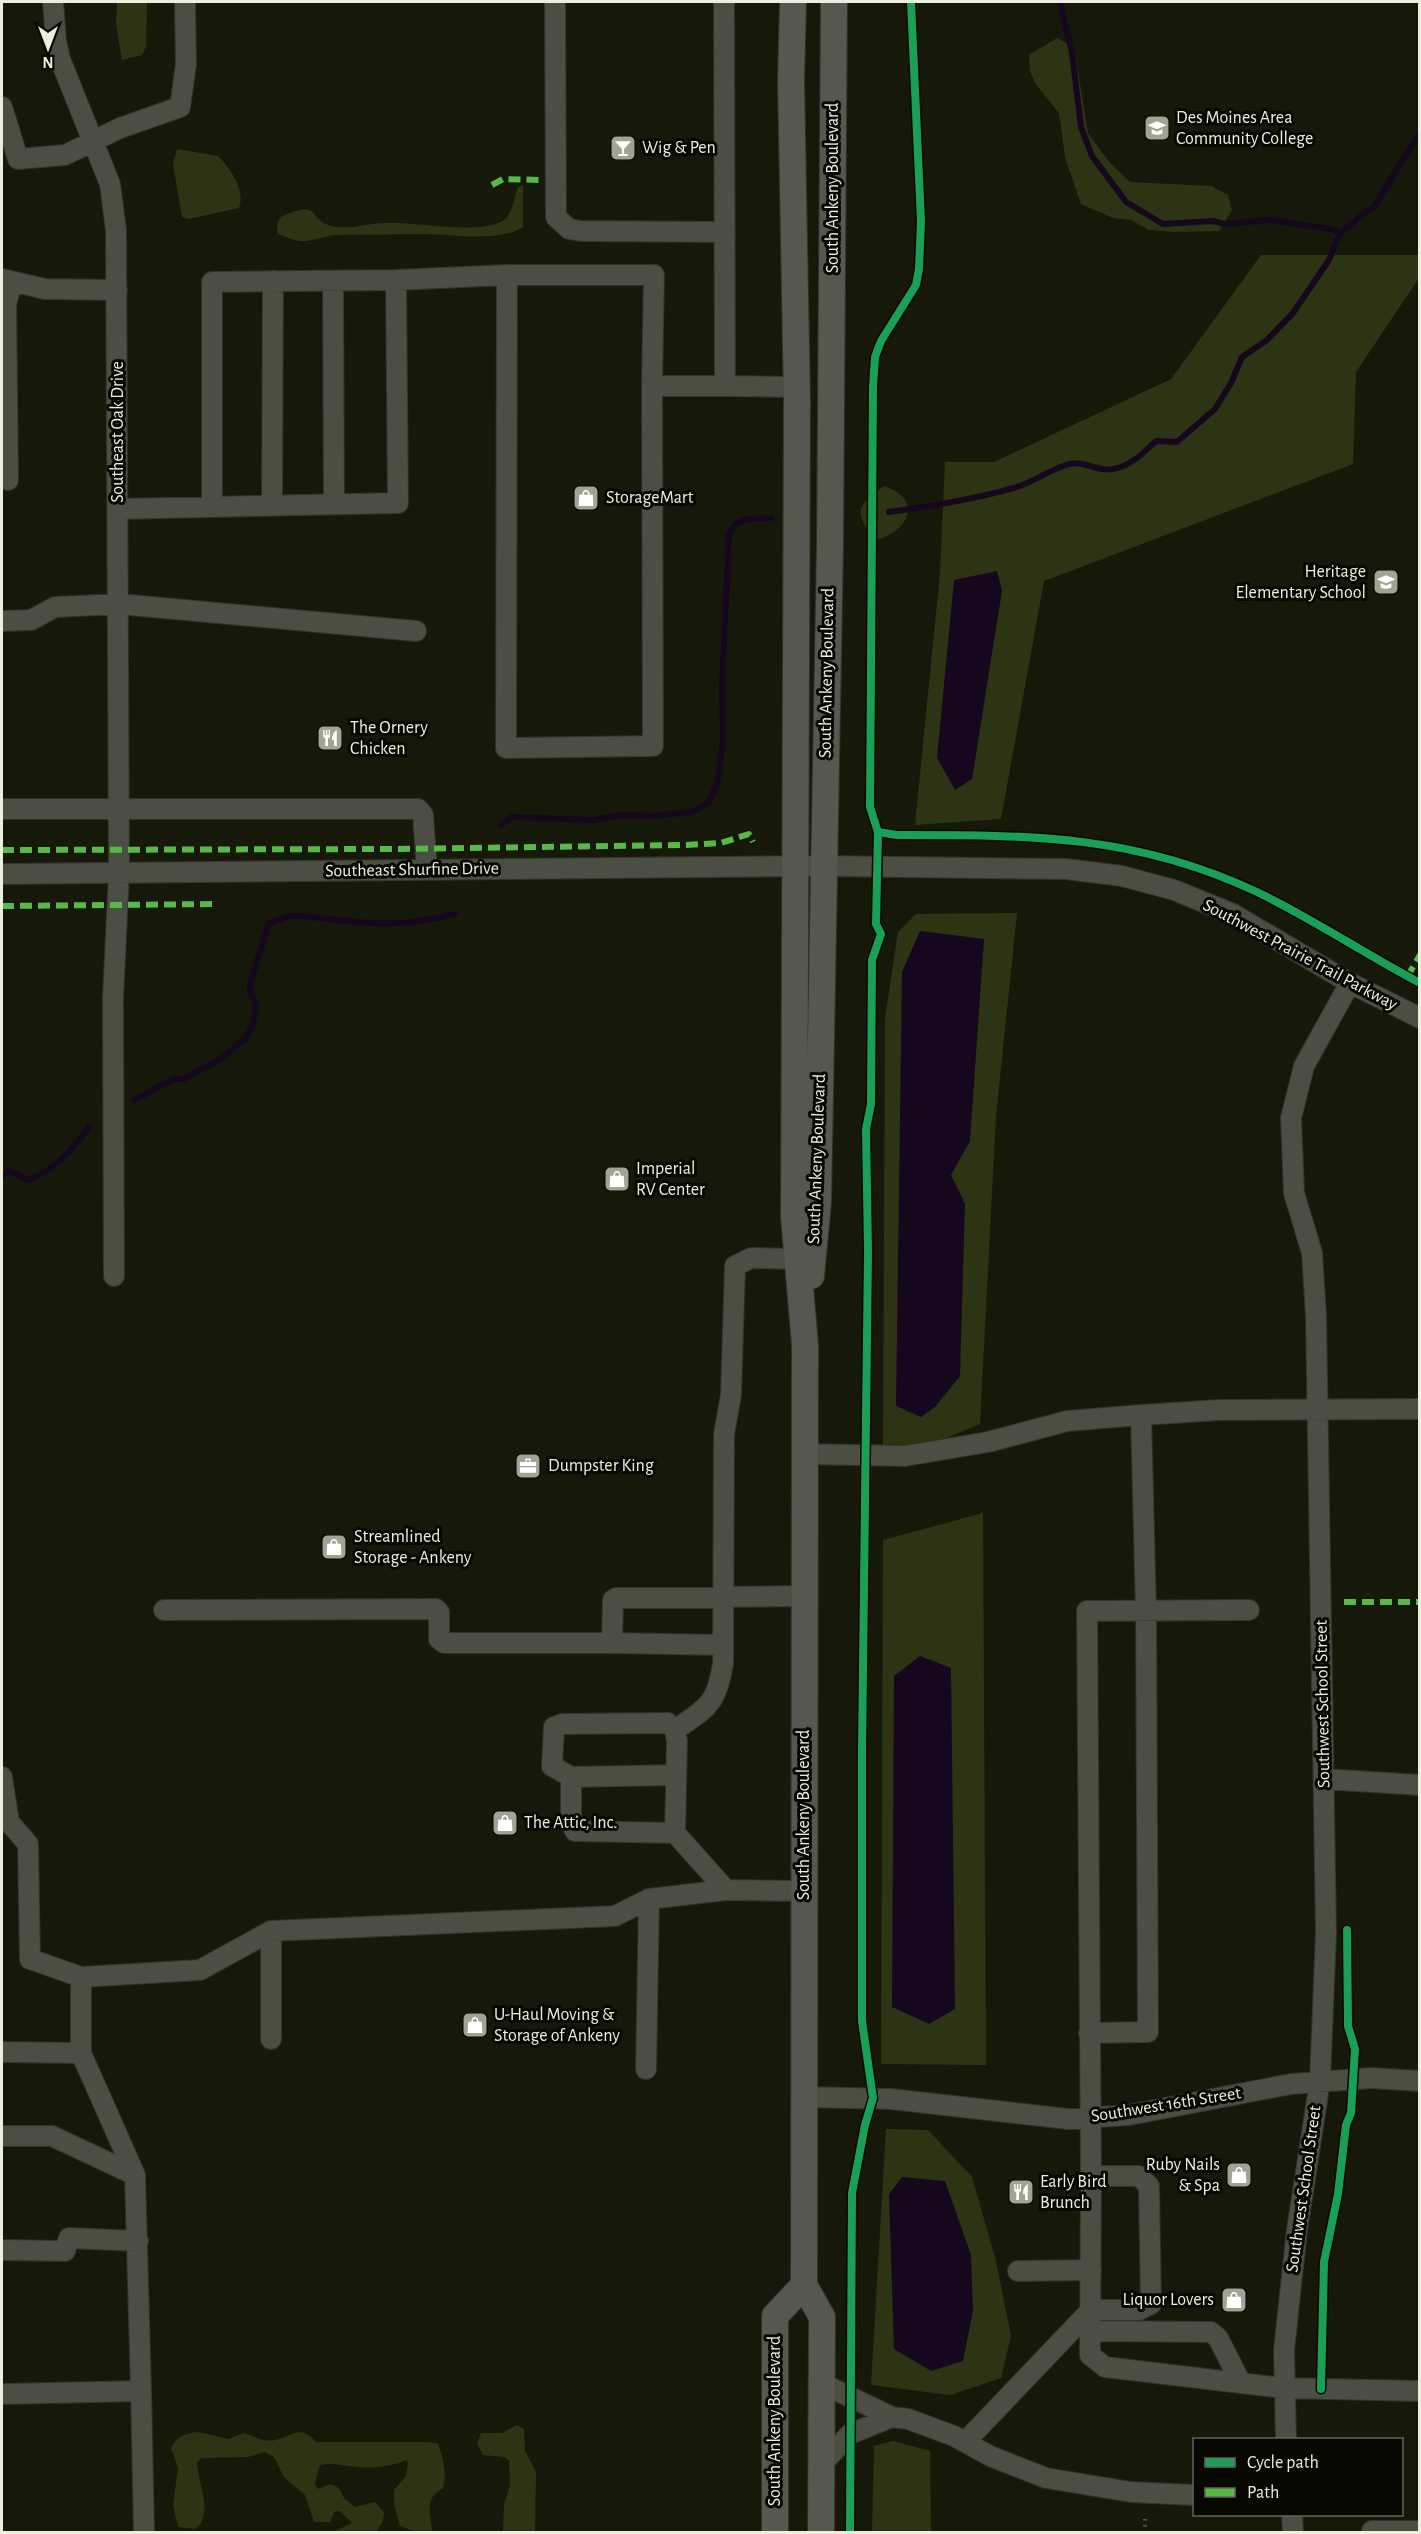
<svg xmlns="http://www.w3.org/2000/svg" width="1421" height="2534" viewBox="0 0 1421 2534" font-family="'Alegreya Sans',sans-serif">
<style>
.green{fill:#2c3413}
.water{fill:#16071e}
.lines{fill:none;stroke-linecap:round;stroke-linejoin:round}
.stream{stroke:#16071e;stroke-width:6}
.minor-casing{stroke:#313329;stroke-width:22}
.major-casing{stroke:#313329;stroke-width:28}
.path{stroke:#585b50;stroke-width:4;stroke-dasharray:1.5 4.5;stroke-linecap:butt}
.minor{stroke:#4b4e42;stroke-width:20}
.major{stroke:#575750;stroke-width:26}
.quiet{stroke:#58b947;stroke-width:6;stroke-dasharray:12 6;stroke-linecap:butt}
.cycleway-casing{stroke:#060801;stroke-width:11}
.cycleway{stroke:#1a9f57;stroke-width:8}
.labels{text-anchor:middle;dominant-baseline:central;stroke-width:6;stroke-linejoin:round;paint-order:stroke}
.poi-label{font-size:18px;fill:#ebf0de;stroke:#060801;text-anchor:start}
.street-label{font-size:18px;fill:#ebf0de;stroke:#060801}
</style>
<rect width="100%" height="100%" fill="#161909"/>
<path class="green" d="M117 2H147L146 47 142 55 122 60 116 23Z
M1057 38 1074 47 1088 133 1110 163 1130 182 1211 186 1228 195 1232 210 1219 231 1173 232 1149 230 1131 220 1113 218 1081 204 1065 157 1059 113 1037 86 1030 72 1029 55Z
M177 149 218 156C230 168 246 190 239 208L189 219 182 217 173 164Z
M523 185V227C499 243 452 234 424 234 395 234 365 235 336 235 324 236 311 242 300 241 292 240 286 237 278 234L277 224 281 217C325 197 304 222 336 227 355 229 367 223 385 223 413 221 482 236 504 220 513 213 514 198 518 187Z
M1261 255H1419V278L1356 372 1353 464 1044 581 1001 819 915 825 940 573 945 462H994L1171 379Z
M884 486C924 499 909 533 874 540 853 509 857 507 884 486Z
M1017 913 996 1116 980 1424 922 1448 883 1449 885 1018 898 932 916 914Z
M983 1513 986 2065 881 2064 883 1540Z
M886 2129 928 2130 972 2177 996 2261 1011 2336 1001 2378 950 2395 871 2385Z
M517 2425 524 2429 525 2451 536 2472 535 2532H503L504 2505 510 2485 509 2460 504 2457 483 2455 477 2443 481 2433H502Z
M198 2432 229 2439 243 2433C254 2436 262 2443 276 2440 293 2436 300 2424 316 2442H429L438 2444C443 2458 447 2473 443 2488 423 2500 431 2512 432 2532H416L400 2526 394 2504V2490L406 2476 408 2463 406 2460C393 2466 373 2469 358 2467 345 2466 335 2462 320 2465L315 2483 317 2489 331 2484 339 2488 344 2498 355 2507 375 2502 384 2512 383 2521 376 2532H333L352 2523 340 2511 334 2512 330 2522H314L305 2495 284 2477 274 2457 265 2452 248 2457 201 2458 197 2463C198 2484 214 2512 196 2529L178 2527 173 2505 178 2468 171 2448C177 2436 186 2433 198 2432Z
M893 2441 930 2451 931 2532H872L874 2446Z"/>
<path class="water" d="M997 571 1002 591 972 779 955 790 937 758 954 580Z
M920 931 984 939 970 1141 951 1175 965 1204 960 1376 935 1407 921 1417 896 1406 902 972Z
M920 1656 951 1668 955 2009 929 2024 892 2007 894 1676Z
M902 2177 945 2181 971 2255 973 2311 963 2361 931 2371 894 2349 889 2194Z"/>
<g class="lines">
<path class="stream" d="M1060 2 1072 53 1081 127 1092 156 1126 202 1163 224 1213 221 1225 224 1270 220 1331 229 1340 233
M889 512C933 506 978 499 1020 486 1036 480 1050 470 1066 465 1077 461 1086 465 1097 468 1121 475 1141 456 1156 441L1177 442 1215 409 1231 383 1242 357 1267 340 1293 313 1329 260 1340 233 1375 205 1420 132
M501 825 511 817 594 820 621 815 652 816 692 812 709 802 717 784 723 742 722 685 729 534C737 516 753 519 771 518
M134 1100 174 1079H184L222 1058 246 1038 253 1025 256 1003 250 992V984L269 923 290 916H302C358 923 401 929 455 914
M2 1176 9 1171 28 1180C54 1171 73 1149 89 1127"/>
<g class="minor-casing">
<path id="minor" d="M53 2 56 41 60 59 110 184 116 230 119 873 113 998 114 1276
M555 2 556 217 569 229 581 231 725 232
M724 2 725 386 797 387
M2 107 18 159 65 155 120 128 180 107 186 64 185 2
M2 279 45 289 117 290
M333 281 334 504
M652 386 653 746 506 748 507 275H654L652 386H725
M8 480 6 304 12 282
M272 505 273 281
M212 506V282L396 280
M118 509 398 503 396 280 507 275
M2 621 31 620 55 607 119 604 416 631
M2 809H418L423 815 427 870
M2 874 823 866 1066 869 1122 876 1174 890 1233 914 1350 983 1420 1018
M805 1454 905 1456 988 1442 1067 1421 1141 1415 1219 1410 1420 1409
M164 1610 436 1609 439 1612V1639L444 1643H612
M723 1645 612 1643 613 1600 616 1598 805 1596
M675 1730C708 1707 716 1705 723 1664L724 1434 731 1395 735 1266 751 1258 798 1259
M2 1777 9 1822 28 1844 30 1959 81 1977 200 1970 271 1931
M571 1777 676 1775
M1324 1779 1420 1785
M675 1833 575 1831 571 1822V1777L552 1766 554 1727 562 1724 668 1723 675 1730 677 1741 675 1833 726 1890 804 1891
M1089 2033 1148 2032 1146 1611 1141 1415
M271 2039V1931L615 1916 649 1899
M2 2052 81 2053V1977
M81 2053 135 2175 141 2391
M646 2069 649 1899 726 1890
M804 2097 891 2099 1068 2119 1129 2115 1291 2084 1371 2078 1420 2081
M2 2136H52L135 2175
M1091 2176 1090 2355 1105 2367 1283 2388 1420 2391
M2 2250 65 2251 69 2238 138 2241
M1018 2271 1091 2270
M1091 2331 1211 2332 1218 2338 1241 2383
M823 2384 892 2417 908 2419 954 2436 990 2456 1046 2478 1131 2492 1194 2495
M2 2394 141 2391 144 2532
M1286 2440 1284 2350 1297 2230 1320 2081 1326 1932 1316 1316 1312 1253 1294 1193 1291 1118 1304 1066 1350 983
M965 2442 1091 2310H1139L1151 2304 1149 2186 1139 2176H1091L1087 1611 1249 1610
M821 2465 850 2434 892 2417
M1292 2514 1293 2532
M1372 2531H1420"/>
</g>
<g class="major-casing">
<path id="major" d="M793 2 791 81 797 400 794 1217 805 1345 804 2285 822 2317 821 2532
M811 1276 818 1203 830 545 834 2
M775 2532V2316L804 2285"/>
</g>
<path class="path" d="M1145 2519V2532"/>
<use href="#minor" class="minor"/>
<use href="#major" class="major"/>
<path class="quiet" d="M492 185 503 179 542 180
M2 850 391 849 686 845 721 843 749 834 753 842
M2 906 218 904
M1407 977 1420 955
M1344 1602H1420"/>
<g class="cycleway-casing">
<path id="cycleway" d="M878 832 897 835C1029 835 1134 834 1257 892 1313 919 1365 954 1420 983
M1321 2389 1324 2262 1338 2194 1346 2125 1351 2113 1355 2049 1348 2026 1347 1930
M850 2532 852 2193 865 2125 873 2098 862 2021V1751L868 1252 866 1129 871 1104 872 960 881 934 876 924 878 832 870 807 873 387 875 357 881 341 916 285 919 269 921 221 911 2"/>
</g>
<use href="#cycleway" class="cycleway"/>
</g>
<defs>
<g id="university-square" transform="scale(1.35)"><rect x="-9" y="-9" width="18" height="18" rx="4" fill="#a0a593" stroke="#060801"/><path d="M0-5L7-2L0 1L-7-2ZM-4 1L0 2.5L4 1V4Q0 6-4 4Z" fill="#fff"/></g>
<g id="bar-square" transform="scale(1.35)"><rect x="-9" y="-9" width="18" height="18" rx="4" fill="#a0a593" stroke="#060801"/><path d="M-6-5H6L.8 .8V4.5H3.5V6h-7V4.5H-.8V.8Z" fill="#fff"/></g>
<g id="shop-square" transform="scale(1.35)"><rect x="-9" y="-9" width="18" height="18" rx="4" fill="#a0a593" stroke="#060801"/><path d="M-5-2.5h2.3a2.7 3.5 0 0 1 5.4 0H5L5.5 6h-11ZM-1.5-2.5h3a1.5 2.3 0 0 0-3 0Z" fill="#fff"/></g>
<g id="school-square" transform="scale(1.35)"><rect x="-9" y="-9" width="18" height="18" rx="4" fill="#a0a593" stroke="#060801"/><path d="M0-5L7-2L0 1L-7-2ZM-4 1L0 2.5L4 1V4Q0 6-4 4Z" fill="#fff"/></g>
<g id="restaurant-square" transform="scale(1.35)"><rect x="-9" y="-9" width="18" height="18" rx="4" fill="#a0a593" stroke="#060801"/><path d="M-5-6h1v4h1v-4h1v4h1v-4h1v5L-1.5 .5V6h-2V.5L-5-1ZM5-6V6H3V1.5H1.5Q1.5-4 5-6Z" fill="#fff"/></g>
<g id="office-square" transform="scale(1.35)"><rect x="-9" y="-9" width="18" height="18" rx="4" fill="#a0a593" stroke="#060801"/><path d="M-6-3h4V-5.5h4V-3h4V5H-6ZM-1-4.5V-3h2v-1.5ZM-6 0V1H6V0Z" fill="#fff"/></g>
</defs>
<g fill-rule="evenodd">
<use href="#university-square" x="1157" y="128"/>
<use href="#bar-square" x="623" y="148"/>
<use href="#shop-square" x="586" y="498"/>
<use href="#school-square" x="1386" y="582"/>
<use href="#restaurant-square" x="330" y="738"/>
<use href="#shop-square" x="617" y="1179"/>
<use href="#office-square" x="528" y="1466"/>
<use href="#shop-square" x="334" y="1547"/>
<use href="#shop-square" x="505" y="1823"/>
<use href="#shop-square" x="475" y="2025"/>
<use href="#shop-square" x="1239" y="2175"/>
<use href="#restaurant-square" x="1021" y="2192"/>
<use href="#shop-square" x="1234" y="2300"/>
</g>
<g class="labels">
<g class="poi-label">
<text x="1176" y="118">Des Moines Area<tspan x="1176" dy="21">Community College</tspan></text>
<text x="642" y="148">Wig &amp; Pen</text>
<text x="606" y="498">StorageMart</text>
<text x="1366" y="572" text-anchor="end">Heritage<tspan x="1366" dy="21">Elementary School</tspan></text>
<text x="350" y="728">The Ornery<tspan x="350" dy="21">Chicken</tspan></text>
<text x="636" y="1169">Imperial<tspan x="636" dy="21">RV Center</tspan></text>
<text x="548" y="1466">Dumpster King</text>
<text x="354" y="1537">Streamlined<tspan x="354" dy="21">Storage - Ankeny</tspan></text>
<text x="524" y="1823">The Attic, Inc.</text>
<text x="494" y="2015">U-Haul Moving &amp;<tspan x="494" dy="21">Storage of Ankeny</tspan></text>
<text x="1220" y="2165" text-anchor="end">Ruby Nails<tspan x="1220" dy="21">&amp; Spa</tspan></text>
<text x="1040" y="2182">Early Bird<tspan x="1040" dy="21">Brunch</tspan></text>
<text x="1214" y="2300" text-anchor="end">Liquor Lovers</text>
</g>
<g class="street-label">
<text transform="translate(833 188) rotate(-90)">South Ankeny Boulevard</text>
<text transform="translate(118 432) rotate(-90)">Southeast Oak Drive</text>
<text transform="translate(827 673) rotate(-89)">South Ankeny Boulevard</text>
<text transform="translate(412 870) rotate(-1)">Southeast Shurfine Drive</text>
<text transform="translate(1300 955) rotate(28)">Southwest Prairie Trail Parkway</text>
<text transform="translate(817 1159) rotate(-88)">South Ankeny Boulevard</text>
<text transform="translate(1323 1704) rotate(-91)">Southwest School Street</text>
<text transform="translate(804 1815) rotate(-90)">South Ankeny Boulevard</text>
<text transform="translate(1166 2105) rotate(-9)">Southwest 16th Street</text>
<text transform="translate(1304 2189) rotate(-82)">Southwest School Street</text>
<text transform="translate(775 2421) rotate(-90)">South Ankeny Boulevard</text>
</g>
</g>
<rect width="1421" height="2534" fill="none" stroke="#ebf0de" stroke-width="6"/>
<rect x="1193" y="2438" width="210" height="78" fill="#060801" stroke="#626559" stroke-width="1.5"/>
<rect x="1205" y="2458" width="30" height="9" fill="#1a9f57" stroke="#626559" stroke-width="1.5"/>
<text x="1247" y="2468" font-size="18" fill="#ebf0de">Cycle path</text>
<rect x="1205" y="2488" width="30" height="9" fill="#58b947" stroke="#626559" stroke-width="1.5"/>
<text x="1247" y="2498" font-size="18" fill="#ebf0de">Path</text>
<g transform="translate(48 48) rotate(180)" stroke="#060801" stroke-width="4.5" paint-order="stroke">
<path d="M0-4.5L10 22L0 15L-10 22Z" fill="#ebf0de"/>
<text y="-9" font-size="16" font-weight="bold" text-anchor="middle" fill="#ebf0de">N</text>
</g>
</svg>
